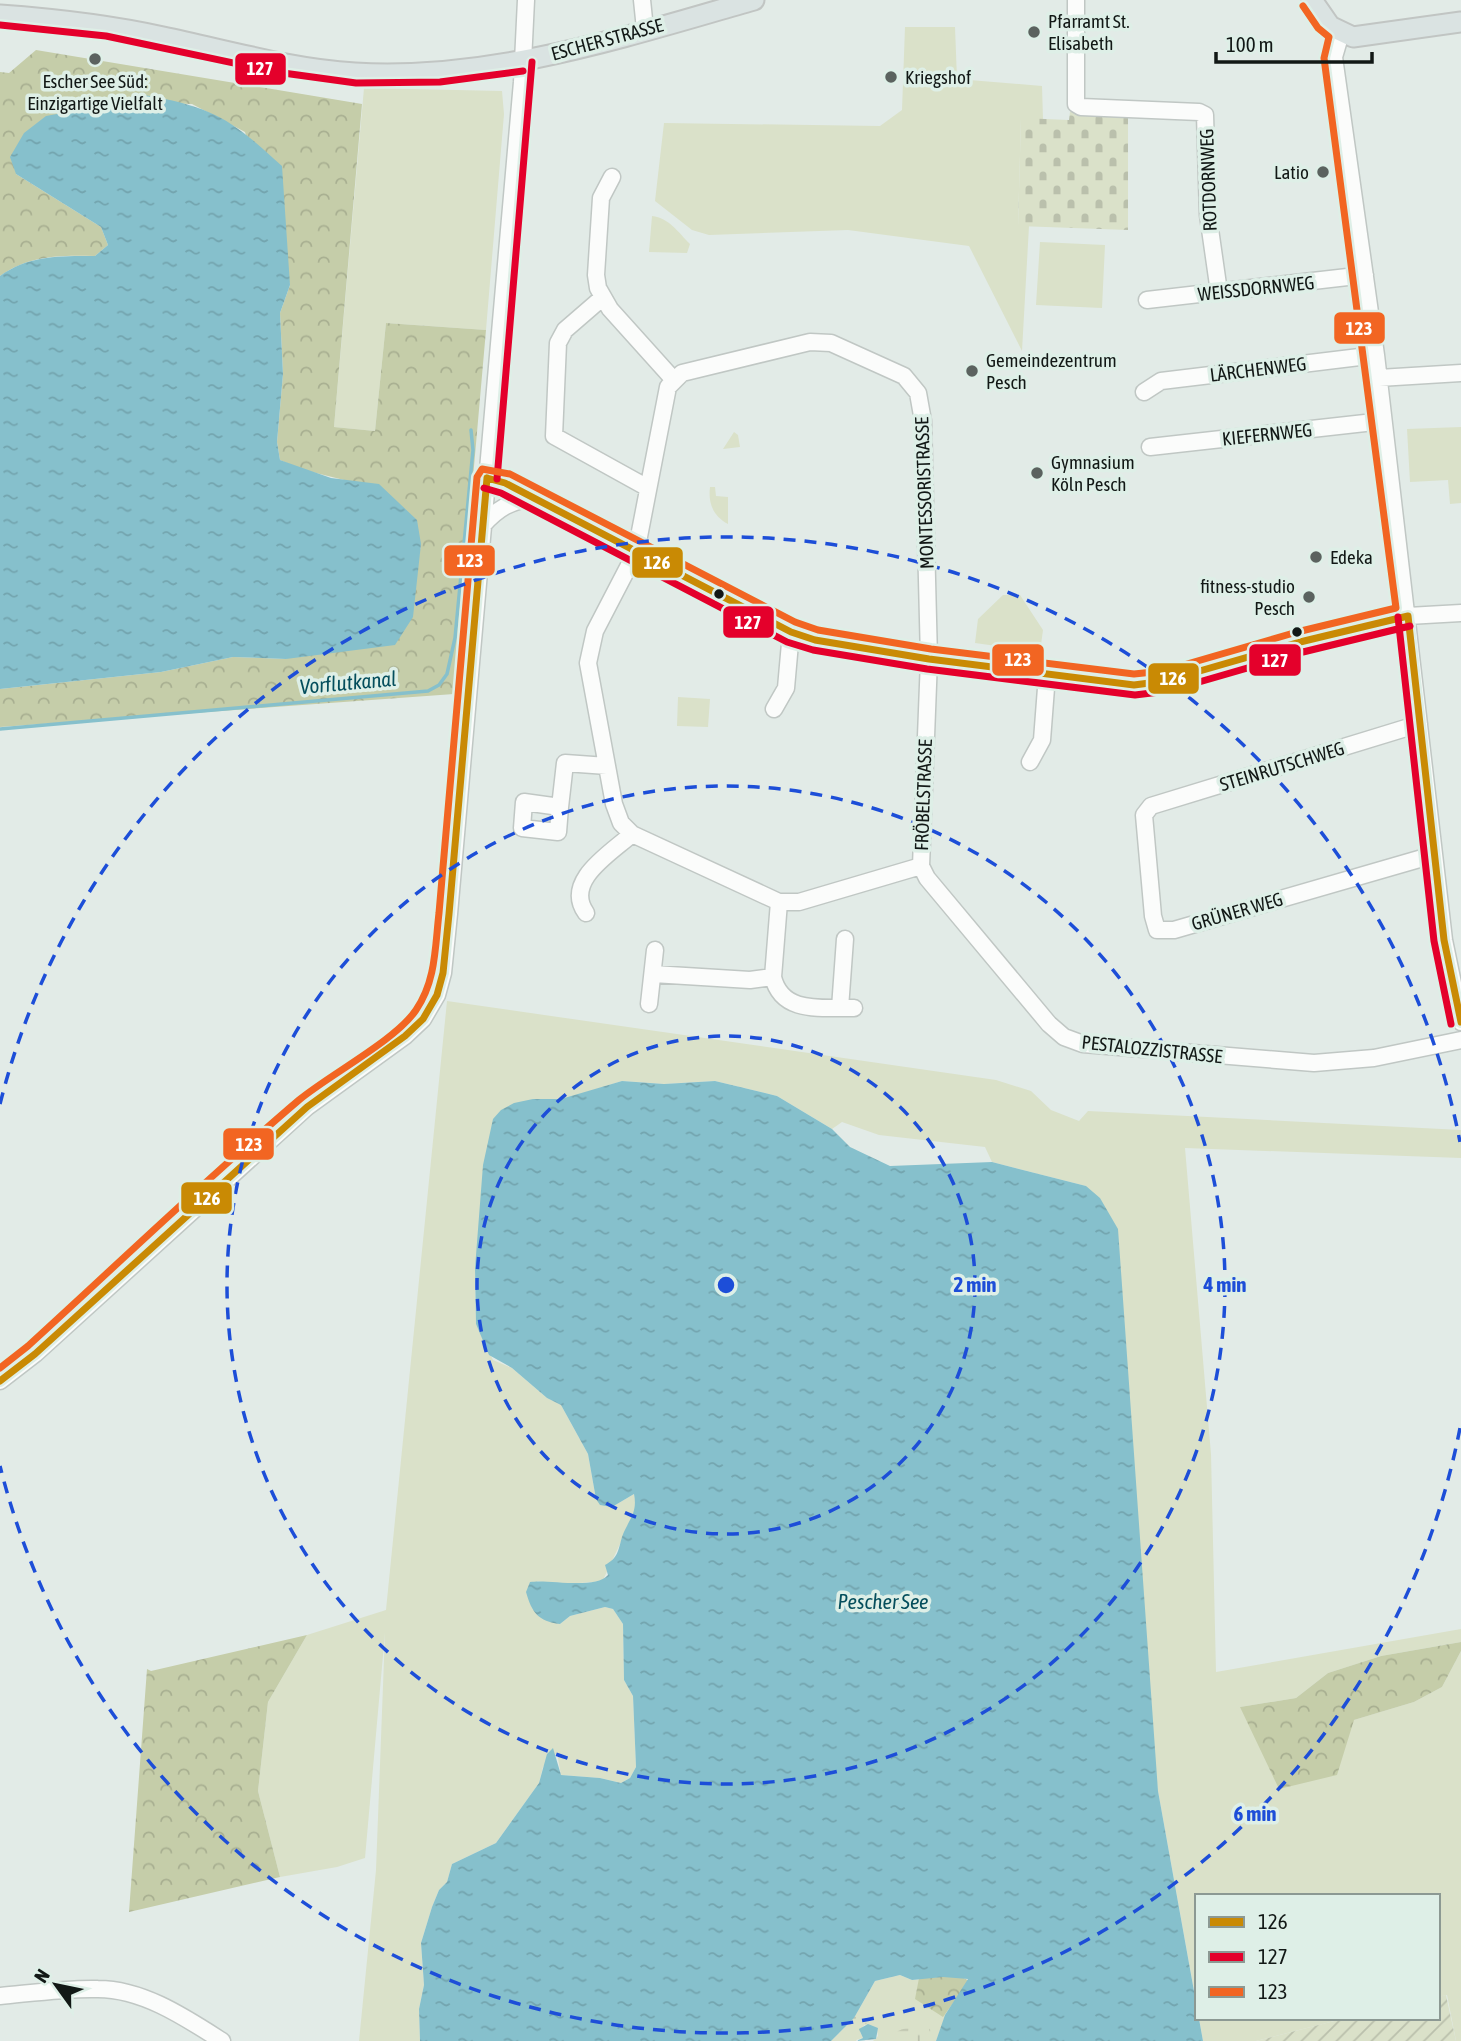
<svg xmlns="http://www.w3.org/2000/svg" width="1461" height="2041" viewBox="0 0 1461 2041" font-family="'Asap Condensed',sans-serif">
<style>
.green{fill:#dae1c9}
.forest{fill:url(#forest-crowns)}
.wetland{fill:url(#wetland-marsh)}
.cemetery{fill:url(#cemetery-stones)}
.garden{fill:url(#garden-furrows)}
.water{fill:url(#water-ripples)}
.lines{fill:none;stroke-linecap:round;stroke-linejoin:round}
.stream{stroke:#86c0cc;stroke-width:3.5}
.minor-casing{stroke:#c0c7c4;stroke-width:19}
.major-casing{stroke:#c1c5c3;stroke-width:23}
.minor{stroke:#fbfcfb;stroke-width:16}
.major{stroke:#dae3e2;stroke-width:19}
.bus-1-casing{stroke:#deefe7;stroke-width:12}
.bus-2-casing{stroke:#deefe7;stroke-width:12}
.bus-3-casing{stroke:#deefe7;stroke-width:12}
.bus-1{stroke:#c98a04;stroke-width:7}
.bus-2{stroke:#e4002b;stroke-width:7}
.bus-3{stroke:#f26522;stroke-width:7}
.ring{fill:none;stroke:#1d4ed8;stroke-width:3.5;stroke-dasharray:12 9}
.poi-dot{fill:#5b625f;stroke:#deefe7;stroke-width:2.5}
.bus-dot{fill:#121816;stroke:#deefe7;stroke-width:2.5}
.labels{text-anchor:middle;dominant-baseline:central;stroke-width:7;stroke-linejoin:round;paint-order:stroke}
.poi-label{font-size:19px;fill:#121816;stroke:#deefe7;text-anchor:start}
.street-label{font-size:19px;fill:#121816;stroke:#deefe7}
.water-label{font-size:21px;font-style:italic;fill:#044e5c;stroke:#deefe7}
.centre{fill:#1d4ed8;stroke:#deefe7;stroke-width:3.5}
.ring-label{font-size:21px;text-anchor:middle;font-weight:bold;fill:#1d4ed8;stroke:#deefe7;stroke-width:7;stroke-linejoin:round;paint-order:stroke}
.line-badge{stroke:#deefe7;stroke-width:2.5}
.badge-label{font-size:19px;text-anchor:middle;font-weight:bold;fill:#fff}
</style>
<defs>
<pattern id="forest-crowns" width="20" height="18" patternUnits="userSpaceOnUse" patternTransform="scale(1.75)"><rect width="20" height="18" fill="#c5cda9"/><path d="M2 6a3 3 0 1 1 6 0M12 15a3 3 0 1 1 6 0" fill="none" stroke="#a8af91"/></pattern>
<pattern id="wetland-marsh" width="20" height="14" patternUnits="userSpaceOnUse" patternTransform="scale(1.75)"><rect width="20" height="14" fill="#dae1c9"/><path d="M1 5h8M5 5V1M11 12h8M15 12V8" fill="none" stroke="#bac0ac"/></pattern>
<pattern id="cemetery-stones" width="16" height="16" patternUnits="userSpaceOnUse" patternTransform="scale(1.75)"><rect width="16" height="16" fill="#dae1c9"/><path d="M2 7V4a2 2 0 0 1 4 0v3zM10 15v-3a2 2 0 0 1 4 0v3z" fill="#bac0ac"/></pattern>
<pattern id="garden-furrows" width="10" height="10" patternUnits="userSpaceOnUse" patternTransform="scale(1.75)"><rect width="10" height="10" fill="#dae1c9"/><path d="M-1 1l2-2M0 10L10 0M9 11l2-2" fill="none" stroke="#bac0ac"/></pattern>
<pattern id="water-ripples" width="26" height="14" patternUnits="userSpaceOnUse" patternTransform="scale(1.75)"><rect width="26" height="14" fill="#86c0cc"/><path d="M2 4q2-2 4 0t4 0M15 11q2-2 4 0t4 0" fill="none" stroke="#73a4ae"/></pattern>
</defs>
<rect width="100%" height="100%" fill="#e2ebe7"/>
<path class="green" d="M905 27H955L957 79 1042 86 1043 119H1021L1018 226H1029L1022 351 969 246 848 230 709 235 692 230 655 201 664 123 880 126 902 110Z
M364 88 502 91 504 114 486 330 386 323 375 431 334 427Z
M652 216C669 218 678 232 690 244L687 253 649 252Z
M1040 242 1105 245 1102 308 1036 305Z
M1461 427V503L1450 504 1448 480 1410 482 1407 429Z
M734 432 738 435 740 447 723 449Z
M710 487H715L716 496 728 497V524C713 516 708 503 710 487Z
M1003 595H1020L1043 630 1040 652 975 643 978 619Z
M678 697 710 699 708 727 677 726Z
M447 1001 996 1080 1031 1091 1051 1110 1079 1121 1088 1111 1461 1130V1158L1185 1148 1211 1454 1216 1672 1461 1629V1642L1381 1656 1328 1673 1296 1698 1240 1707 1354 1720 1414 1702 1442 1687 1461 1651V2041H1456L1447 1995 1438 1997V1896H1197V2007L1158 1791 1086 1186 992 1162 985 1147 879 1135 842 1122 832 1129 777 1096 715 1081 664 1084 622 1081 561 1100 533 1099 481 1224 475 1268 476 1324 493 1360 512 1368 547 1398 561 1405 588 1454 596 1499 612 1507 634 1494 637 1508 603 1580C594 1584 548 1584 537 1581L560 1624 570 1616 605 1607 613 1609 623 1624 624 1680 633 1696 636 1767 630 1778 621 1783 600 1778 561 1775 557 1753 543 1767 539 1783 496 1843 452 1864 447 1882 439 1890 432 1907 421 1943 424 1985 419 2009 420 2041H359L376 1870 385 1633 365 1858 337 1867 280 1877 258 1791 268 1702 307 1635 386 1610Z
M900 1975 912 1980 960 1976 936 2041H873L878 2036 877 2030 864 2024 856 2041H831L854 2018 875 1981Z
M1199 2018H1346L1256 2041H1203Z"/>
<path class="forest" d="M36 50 362 104 334 427 375 431 386 323 486 330 454 694 0 727V689L161 672 233 657 286 659 416 573 421 544 352 482 300 469 280 460 277 442 283 374 280 313 290 285 245 132 192 104 122 102 96 114 73 111 16 174 101 227 108 245 95 256C60 255 29 255 0 276V72L9 73Z
M307 1635 268 1702 258 1791 280 1877 129 1912 147 1669 151 1671Z
M1461 1642V1651L1442 1687 1414 1702 1354 1720 1337 1775 1279 1789 1240 1707 1296 1698 1328 1673 1381 1656Z
M960 1976 969 1981 943 2017 915 1999 919 1978Z"/>
<path class="wetland" d="M857 2014 859 2021 862 2019 867 2023 859 2029 863 2038 852 2041 853 2030 848 2025Z
M921 2022 930 2029 931 2037 928 2041H889L898 2031Z"/>
<path class="cemetery" d="M1070 112 1128 114V230L1018 226 1021 118 1069 120Z"/>
<path class="garden" d="M1446 1995 1456 2041H1256L1346 2018H1438V1997Z"/>
<path class="water" d="M144 95C213 107 231 119 282 166L290 285 280 313 283 374 277 442 280 460 331 478 379 484 417 520 421 544 413 617 395 645 286 659 233 657 161 672 0 689V276C29 255 60 256 95 256L108 245 101 227 16 174 10 157 24 133 46 116 73 111 96 114Z
M622 1081 664 1084 715 1081 777 1096 832 1129 850 1147 890 1166 992 1162 1086 1186 1100 1198 1118 1229 1158 1791 1203 2041H936L945 2015 968 1979 943 1977 912 1980 900 1975 875 1981 854 2018 831 2041H420L419 2009 424 1985 421 1943 432 1907 439 1890 447 1882 452 1864 496 1843 539 1783 547 1754 553 1748 561 1775 600 1778 621 1783 630 1778 636 1767 633 1696 624 1680 623 1624 613 1609 605 1607 570 1616 560 1624C538 1621 532 1613 526 1592L530 1582C549 1579 595 1590 608 1575L605 1565C618 1558 618 1551 622 1537 628 1520 638 1514 634 1494L612 1507 600 1505 596 1499 588 1454 561 1405 547 1398 512 1368 489 1355 476 1324 475 1268 483 1165 493 1119 501 1110 514 1103 533 1099H561Z
M868 2024 878 2028 876 2039 856 2041 863 2038 859 2029Z"/>
<g class="lines">
<path class="stream" d="M0 729 428 691 439 685 447 674 455 638 473 450 471 430"/>
<g class="minor-casing">
<path id="minor" d="M642 0 645 29
M1076 0V104L1081 107 1199 112 1205 115 1208 215 1219 292
M1341 33 1334 57 1376 355 1444 940 1461 1022
M612 177 601 198 596 275 598 288 610 309 673 379
M602 298 565 330 558 343 554 436 648 488
M1147 300 1365 275
M1379 378 1461 373
M1144 392 1161 381 1376 355
M1150 447 1383 421
M487 478 499 481 765 621C837 654 923 658 1000 669 1054 676 1110 691 1165 681L1381 621 1408 616 1461 613
M483 525C498 508 511 501 533 498
M774 709 786 688 791 632
M1419 724 1151 806 1144 815 1153 916 1157 930H1174L1433 855
M1030 762 1042 740 1047 675
M560 807 558 832 522 828 524 802 560 807 565 763 607 766
M921 866 799 902H779L632 834 621 823 614 804 588 663 595 631 636 552 668 387 682 373 810 342 831 343 904 376 918 393 923 421 929 659 921 866 927 878 1049 1024 1064 1037 1083 1044 1314 1063 1374 1058 1461 1040
M779 902 773 977C782 1015 823 1007 854 1008
M586 913C563 881 611 853 632 834
M653 974 750 980 773 977
M649 1004 655 950
M840 1008 845 939
M0 1381 35 1354 307 1107 405 1036 423 1019 437 995 443 973 449 914 522 82 526 0
M0 1996C32 1993 66 1988 98 1989 143 1989 186 2018 222 2041"/>
</g>
<g class="major-casing">
<path id="major" d="M1312 0 1330 26 1353 37 1461 22
M0 15C55 19 109 25 163 37 226 50 290 69 355 73 492 81 624 37 754 0"/>
</g>
<use href="#minor" class="minor"/>
<use href="#major" class="major"/>
<g class="bus-1-casing">
<path id="bus-1" d="M487 478 505 483 791 632 815 640 929 659 1134 685 1165 681 1300 642 1408 616
M1408 616 1444 940 1461 1022
M0 1381 35 1354 307 1107 405 1036 423 1019 437 995 443 973 449 914 487 478"/>
</g>
<g class="bus-2-casing">
<path id="bus-2" d="M0 25 106 36 276 72 356 83 440 82 523 71
M497 479 532 62
M484 488 501 493 787 642 813 650 927 669 1135 695 1168 691 1303 652 1410 626
M1398 617 1434 941 1451 1024"/>
</g>
<g class="bus-3-casing">
<path id="bus-3" d="M0 1368 28 1346C118 1264 206 1179 299 1100 329 1075 396 1040 416 1010 436 981 435 947 439 913L477 477 482 469 510 474 795 622 818 630 931 649 1134 674 1163 671 1297 632 1396 608 1324 58 1329 37 1318 28 1303 6"/>
</g>
<use href="#bus-1" class="bus-1"/>
<use href="#bus-2" class="bus-2"/>
<use href="#bus-3" class="bus-3"/>
</g>
<g class="ring">
<circle cx="726" cy="1285" r="249"/>
<circle cx="726" cy="1285" r="499"/>
<path d="M1460 1428A748 748 0 0 1 0 1466M0 1104A748 748 0 0 1 1460 1142"/>
</g>
<g class="poi-dot">
<circle cx="1034" cy="32" r="7"/>
<circle cx="95" cy="59" r="7"/>
<circle cx="891" cy="77" r="7"/>
<circle cx="1323" cy="172" r="7"/>
<circle cx="972" cy="371" r="7"/>
<circle cx="1037" cy="473" r="7"/>
<circle cx="1316" cy="557" r="7"/>
<circle cx="1309" cy="597" r="7"/>
</g>
<g class="bus-dot">
<circle cx="719" cy="594" r="6"/>
<circle cx="1297" cy="632" r="6"/>
</g>
<g class="labels">
<g class="poi-label">
<text x="1048" y="21">Pfarramt St.<tspan x="1048" dy="22">Elisabeth</tspan></text>
<text x="905" y="77">Kriegshof</text>
<text x="95" y="81" text-anchor="middle">Escher See Süd:<tspan x="95" dy="22">Einzigartige Vielfalt</tspan></text>
<text x="1309" y="172" text-anchor="end">Latio</text>
<text x="986" y="360">Gemeindezentrum<tspan x="986" dy="22">Pesch</tspan></text>
<text x="1051" y="462">Gymnasium<tspan x="1051" dy="22">Köln Pesch</tspan></text>
<text x="1330" y="557">Edeka</text>
<text x="1295" y="586" text-anchor="end">fitness-studio<tspan x="1295" dy="22">Pesch</tspan></text>
</g>
<g class="street-label">
<text transform="translate(607 39) rotate(-15)">ESCHER STRASSE</text>
<text transform="translate(1208 180) rotate(-92)">ROTDORNWEG</text>
<text transform="translate(1256 288) rotate(-6)">WEISSDORNWEG</text>
<text transform="translate(1258 369) rotate(-7)">LÄRCHENWEG</text>
<text transform="translate(1267 434) rotate(-6)">KIEFERNWEG</text>
<text transform="translate(924 493) rotate(-92)">MONTESSORISTRASSE</text>
<text transform="translate(1282 766) rotate(-17)">STEINRUTSCHWEG</text>
<text transform="translate(923 795) rotate(-88)">FRÖBELSTRASSE</text>
<text transform="translate(1237 911) rotate(-16)">GRÜNER WEG</text>
<text transform="translate(1152 1049) rotate(6)">PESTALOZZISTRASSE</text>
</g>
<g class="water-label">
<text transform="translate(348 682) rotate(-5)">Vorflutkanal</text>
<text x="883" y="1601">Pescher See</text>
</g>
</g>
<circle cx="726" cy="1285" r="10" class="centre"/>
<g class="ring-label">
<text x="975" y="1292">2 min</text>
<text x="1225" y="1292">4 min</text>
<text x="1255" y="1821">6 min</text>
</g>
<g class="line-badge">
<rect x="234" y="52" width="53" height="34" rx="7" fill="#e4002b"/>
<rect x="1333" y="311" width="53" height="34" rx="7" fill="#f26522"/>
<rect x="443" y="544" width="53" height="33" rx="7" fill="#f26522"/>
<rect x="631" y="546" width="53" height="33" rx="7" fill="#c98a04"/>
<rect x="722" y="605" width="53" height="34" rx="7" fill="#e4002b"/>
<rect x="991" y="643" width="54" height="34" rx="7" fill="#f26522"/>
<rect x="1248" y="643" width="54" height="34" rx="7" fill="#e4002b"/>
<rect x="1147" y="662" width="53" height="33" rx="7" fill="#c98a04"/>
<rect x="222" y="1127" width="53" height="34" rx="7" fill="#f26522"/>
<rect x="180" y="1181" width="53" height="34" rx="7" fill="#c98a04"/>
</g>
<g class="badge-label">
<text x="260" y="75">127</text>
<text x="1359" y="335">123</text>
<text x="470" y="567">123</text>
<text x="657" y="569">126</text>
<text x="748" y="629">127</text>
<text x="1018" y="666">123</text>
<text x="1275" y="667">127</text>
<text x="1173" y="685">126</text>
<text x="249" y="1151">123</text>
<text x="207" y="1205">126</text>
</g>
<rect x="1195" y="1894" width="245" height="126" fill="#deefe7" stroke="#8c9993" stroke-width="2"/>
<rect x="1209" y="1917" width="35" height="10" fill="#c98a04" stroke="#8c9993" stroke-width="2"/>
<text x="1258" y="1929" font-size="21" fill="#121816">126</text>
<rect x="1209" y="1952" width="35" height="10" fill="#e4002b" stroke="#8c9993" stroke-width="2"/>
<text x="1258" y="1964" font-size="21" fill="#121816">127</text>
<rect x="1209" y="1987" width="35" height="10" fill="#f26522" stroke="#8c9993" stroke-width="2"/>
<text x="1258" y="1999" font-size="21" fill="#121816">123</text>
<g transform="translate(56 1985) rotate(303)" stroke="#deefe7" stroke-width="5" paint-order="stroke">
<path d="M0-5L12 26L0 18L-12 26Z" fill="#121816"/>
<text y="-10" font-size="19" font-weight="bold" text-anchor="middle" fill="#121816">N</text>
</g>
<path d="M1216 52v10h156v-10" fill="none" stroke="#121816" stroke-width="3.5"/>
<text x="1226" y="52" font-size="21" fill="#121816" stroke="#deefe7" stroke-width="5" paint-order="stroke">100 m</text>
</svg>
